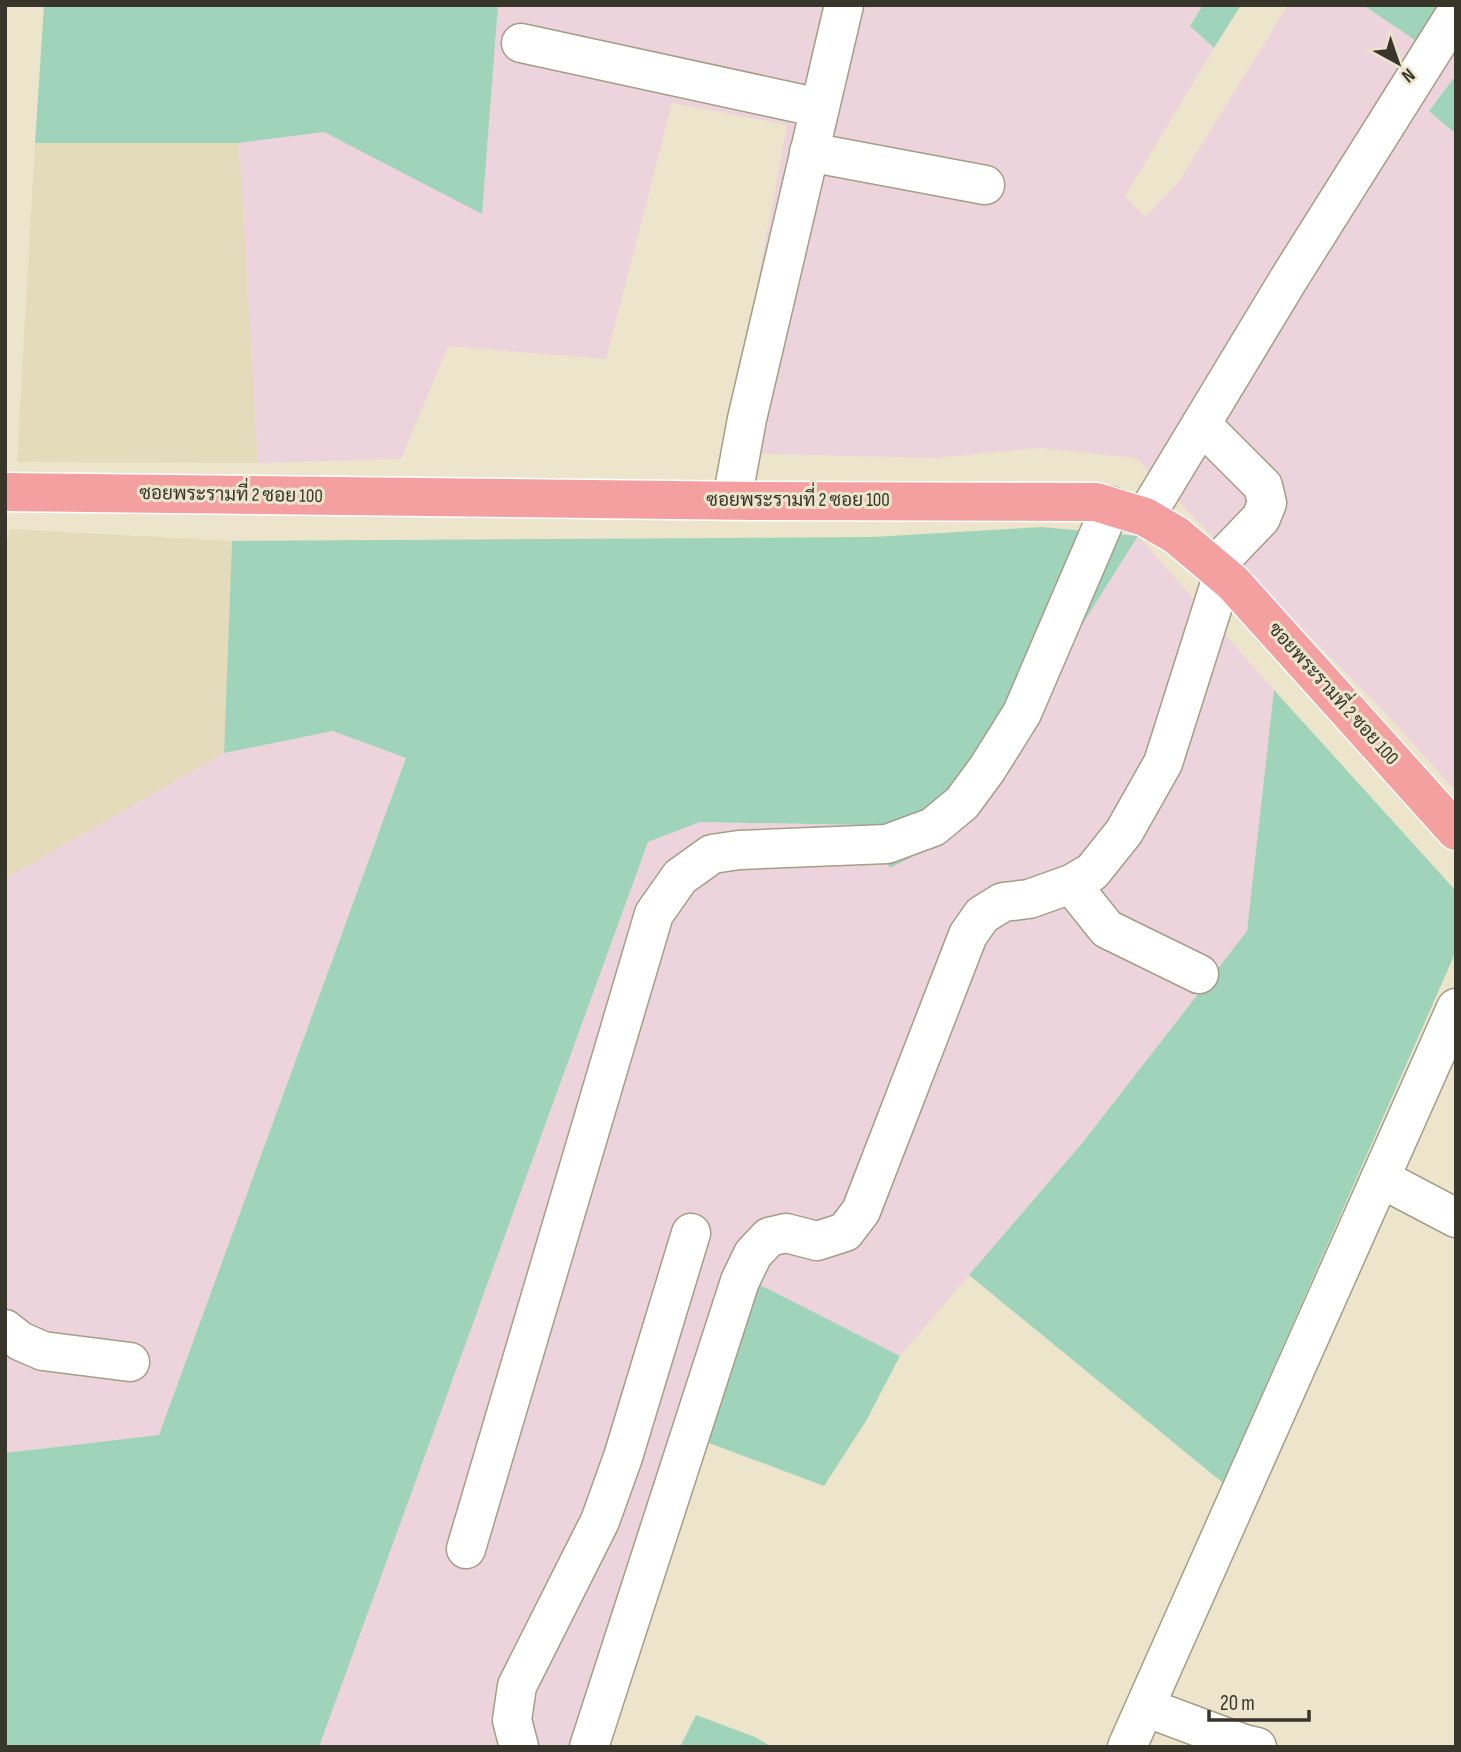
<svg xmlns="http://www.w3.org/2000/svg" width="1461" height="1752" viewBox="0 0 1461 1752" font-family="'Sofia Sans Condensed',Sarabun,sans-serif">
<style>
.built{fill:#e4dbbb}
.industrial{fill:#ecd3dc}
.green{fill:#a0d4ba}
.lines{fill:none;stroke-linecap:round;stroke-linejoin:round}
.minor-casing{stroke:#a49e87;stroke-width:41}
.major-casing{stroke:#fff;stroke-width:41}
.minor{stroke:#fff;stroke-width:38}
.major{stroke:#f4a0a0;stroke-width:38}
.labels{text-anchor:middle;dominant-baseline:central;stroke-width:6;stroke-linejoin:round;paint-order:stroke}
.street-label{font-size:19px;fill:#38352b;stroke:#ece5cc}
</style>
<rect width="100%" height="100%" fill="#ece5cc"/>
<path class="built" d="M35 143H239L258 463 17 462Z
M9 529 232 541 224 753 5 879V555Z"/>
<path class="industrial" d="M498 5H1203L1190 26 1214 48 1125 196 1145 217 1178 183 1288 5H1363L1418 42 1456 5V75L1429 110 1456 134V791L1391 719 1136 458 1040 448 935 458 726 453 787 125 672 103 606 359 448 346 401 459 258 463 239 143 324 132 482 213Z
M1138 536 1274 690 1247 931 1083 1142 900 1356 758 1285 580 1747H319L648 842 700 822 866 825 947 839Z
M334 731 406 758 159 1435 5 1453V879L224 753Z"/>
<path class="green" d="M44 5H498L482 214 324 132 239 143H35Z
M1203 5H1241L1214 48 1190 26Z
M1363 5H1440L1418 42Z
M1456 75V134L1429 111Z
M1042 527 1138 536 947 839 890 868 866 825 700 822 648 842 319 1747H5V1453L159 1435 406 758 333 731 224 753 232 541 872 537Z
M1274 690 1456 891V951L1223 1483 969 1275 1083 1142 1247 931Z
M758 1284 900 1356 866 1421 824 1486 698 1439Z
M696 1715 755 1737 772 1747H680Z"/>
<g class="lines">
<g class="minor-casing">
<path id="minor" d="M521 43 820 108
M809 152 985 185
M1201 424 1263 486 1267 503 1261 518 1214 567
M732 500 747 419 844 5
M1145 517 1290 277 1456 13
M1071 884 1107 929 1199 974
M1380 1178 1456 1218
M5 1329 20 1341 43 1351 130 1362
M466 1549 654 914 680 877 712 854 739 850 887 844 933 827 962 803 987 769 1022 713 1111 506
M1145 1707 1244 1744 1257 1747
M519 1747 512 1720 517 1686 600 1521 623 1457 691 1233
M589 1747 740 1281 753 1254 769 1237 786 1233 817 1241 845 1232 861 1211 968 935 982 915 1003 902 1029 899 1071 884 1092 872 1124 832 1163 763 1223 574
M1127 1747 1456 1008"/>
</g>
<g class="major-casing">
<path id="major" d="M5 492 755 501 1096 502 1145 517 1176 535 1233 583 1456 831"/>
</g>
<use href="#minor" class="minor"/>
<use href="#major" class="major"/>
</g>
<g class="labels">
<g class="street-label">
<text transform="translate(231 495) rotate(1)">ซอยพระรามที่ 2 ซอย 100</text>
<text x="798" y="500">ซอยพระรามที่ 2 ซอย 100</text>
<text transform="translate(1333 694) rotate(48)">ซอยพระรามที่ 2 ซอย 100</text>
</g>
</g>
<rect width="1461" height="1752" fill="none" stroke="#38352b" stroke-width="14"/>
<g transform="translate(1398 63) rotate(140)" stroke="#ece5cc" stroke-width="5" paint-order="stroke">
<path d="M0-5L12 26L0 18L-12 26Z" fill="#38352b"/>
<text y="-10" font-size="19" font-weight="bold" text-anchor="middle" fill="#38352b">N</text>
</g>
<path d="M1209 1710v10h100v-10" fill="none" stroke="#38352b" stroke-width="3.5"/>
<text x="1220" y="1710" font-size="21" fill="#38352b" stroke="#ece5cc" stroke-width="5" paint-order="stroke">20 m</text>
</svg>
